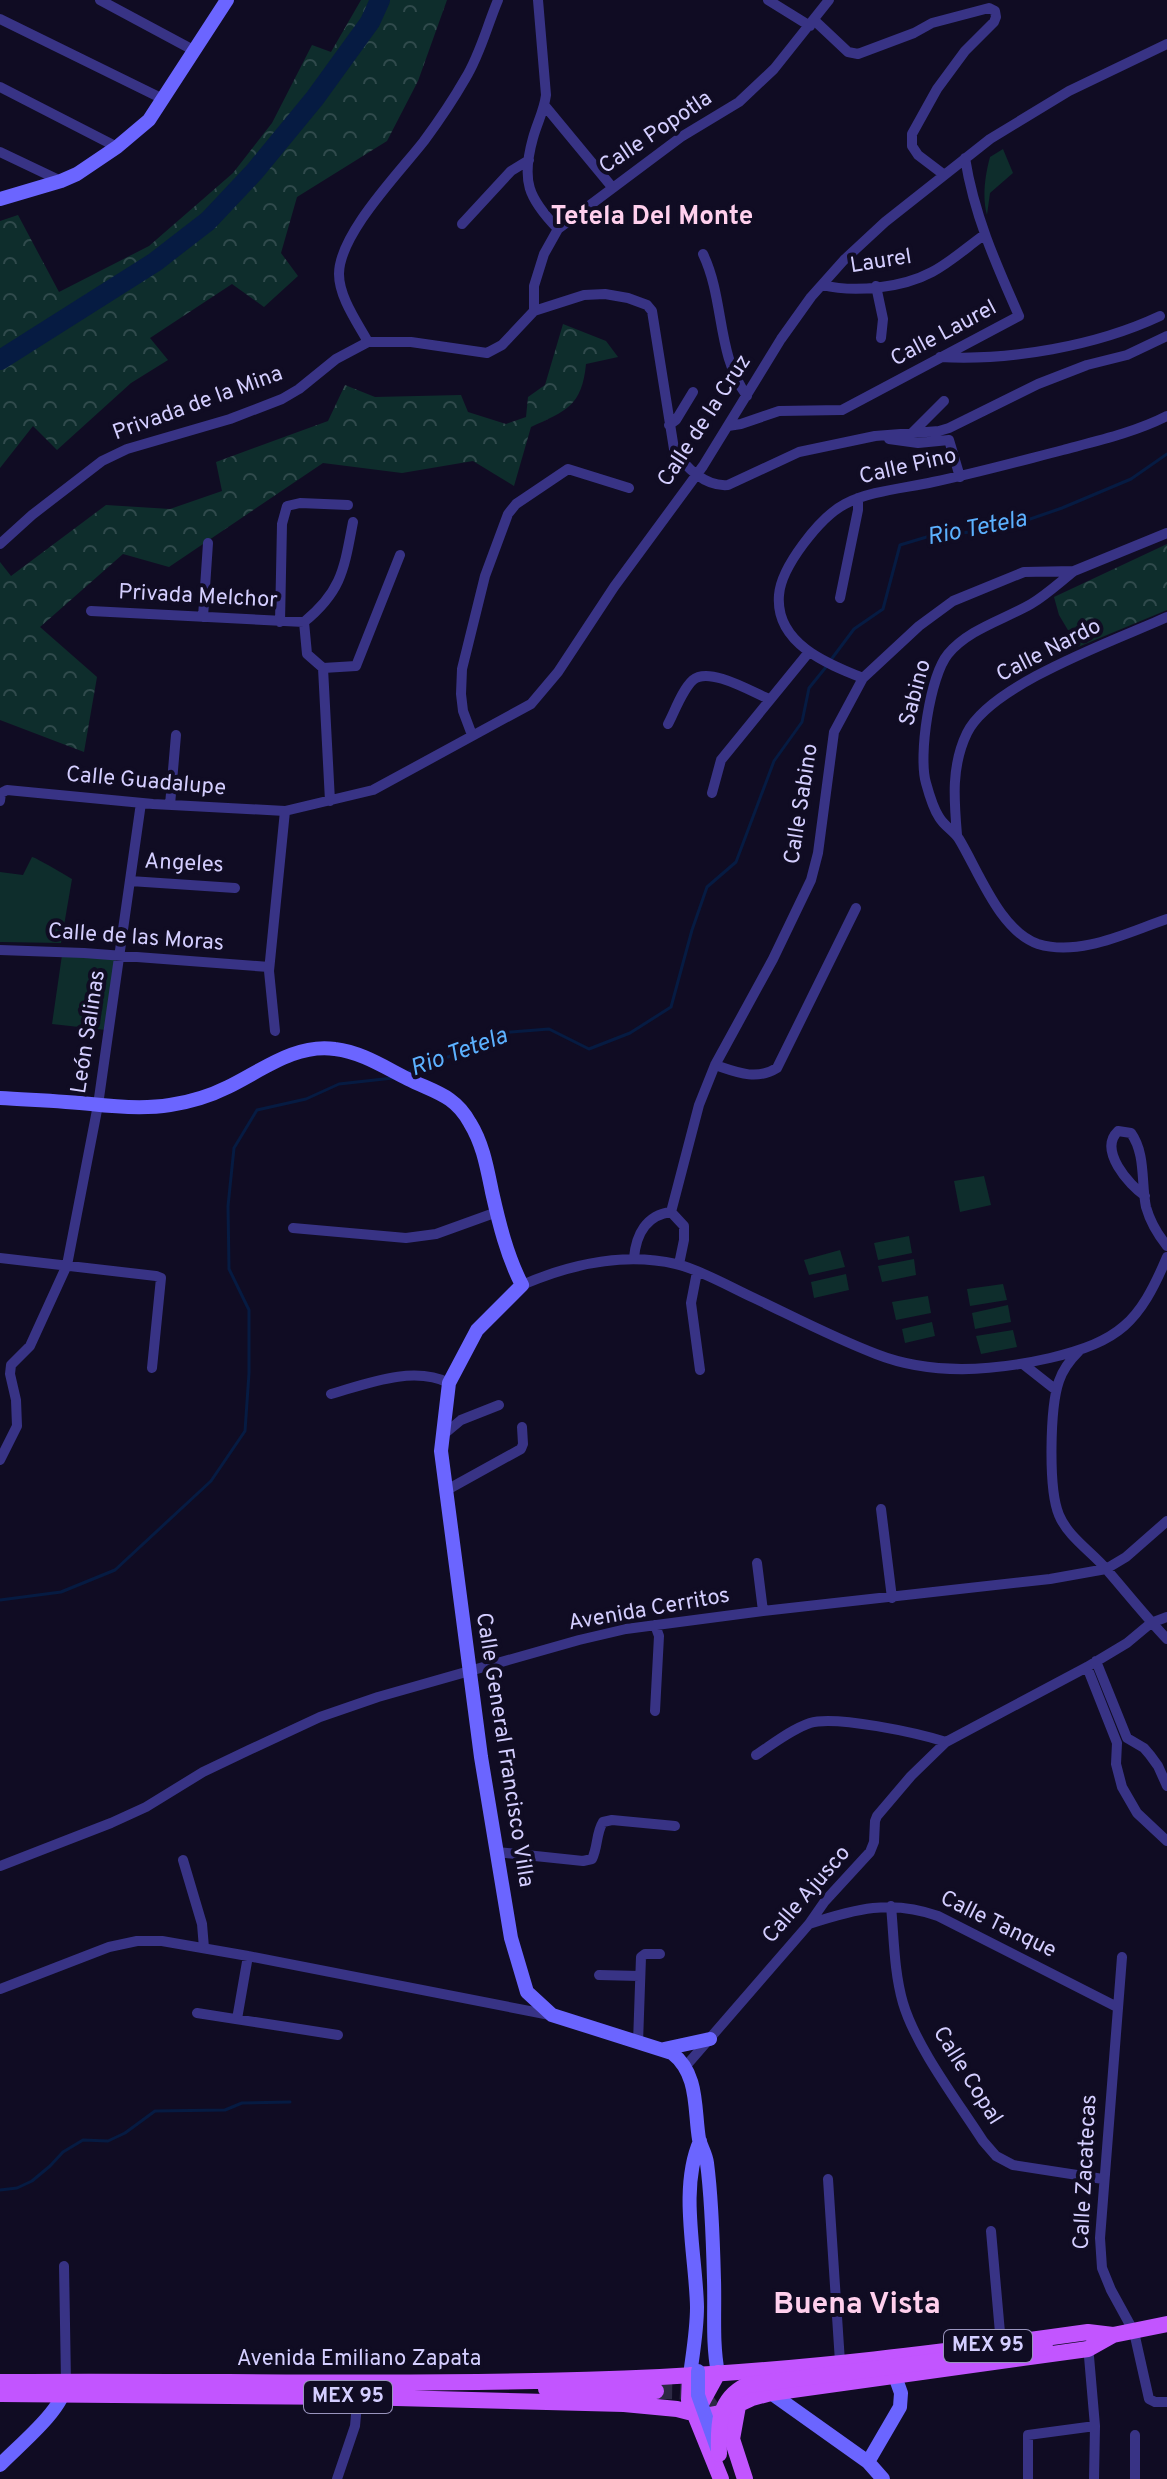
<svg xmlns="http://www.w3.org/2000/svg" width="1167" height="2479" viewBox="0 0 1167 2479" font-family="Overpass,sans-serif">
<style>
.grass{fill:#0e2d2c}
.forest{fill:url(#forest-crowns)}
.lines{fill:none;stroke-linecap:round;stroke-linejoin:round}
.stream{stroke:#061b42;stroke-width:3}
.river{stroke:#061b42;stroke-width:20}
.primary-tunnel{stroke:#2d2944;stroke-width:16;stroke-dasharray:16 8;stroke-linecap:butt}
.street{stroke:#383385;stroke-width:10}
.secondary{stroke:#6b65ff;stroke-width:14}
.primary{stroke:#c255ff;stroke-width:16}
.secondary-bridge{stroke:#6b65ff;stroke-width:14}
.primary-bridge{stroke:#c255ff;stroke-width:16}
.labels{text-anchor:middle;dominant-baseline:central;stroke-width:8;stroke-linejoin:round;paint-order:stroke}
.shield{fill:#100c23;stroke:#9994bd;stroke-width:2}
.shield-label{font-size:20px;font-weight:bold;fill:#d4ceff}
.street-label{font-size:22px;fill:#d4ceff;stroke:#100c23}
.water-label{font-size:24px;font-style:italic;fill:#5cb1ff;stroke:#100c23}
.quarter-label{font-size:26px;font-weight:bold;fill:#ffd0ed;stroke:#100c23}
.district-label{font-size:30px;font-weight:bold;fill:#ffd0ed;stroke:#100c23}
</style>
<defs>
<pattern id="forest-crowns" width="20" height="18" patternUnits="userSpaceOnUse" patternTransform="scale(2)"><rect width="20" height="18" fill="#0e2d2c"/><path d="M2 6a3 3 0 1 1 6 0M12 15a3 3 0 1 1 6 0" fill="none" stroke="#304a4c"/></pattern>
</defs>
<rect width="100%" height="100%" fill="#100c23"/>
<path class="grass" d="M1003 149 1013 173 990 193 987 215C982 198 985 175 990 157Z
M32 857C35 857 69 877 72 879L61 943 0 942V872L23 875Z
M62 955 116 959 106 1030 52 1024Z
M984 1176 991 1205 960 1212 954 1181Z
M909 1236 912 1253 878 1260 874 1243Z
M840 1250 845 1267 809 1275 804 1260Z
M914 1259 916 1275 882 1282 878 1266Z
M846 1274 849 1290 814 1298 811 1282Z
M1003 1284 1007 1300 970 1306 967 1289Z
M928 1296 931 1313 896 1320 892 1302Z
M1008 1305 1011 1322 975 1329 972 1313Z
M932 1322 935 1336 905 1343 902 1329Z
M1013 1330 1017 1347 981 1354 976 1336Z"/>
<path class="forest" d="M361 0H447L418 81 387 141 297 197 281 253 298 276 264 307 232 284 150 338 168 360 131 383 57 450 33 426 0 468V221L18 215 59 292 149 246 233 173 272 123 312 45 331 52Z
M563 324 606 341 618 357 586 364C582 406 566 411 531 427L514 486 473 461 402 473 323 463 169 567 123 554 40 627 97 677 84 752 0 720V562L11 576 106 505 170 509 222 491 216 462 328 421 345 385 375 397 461 395 468 412 506 424 526 417 528 397 545 385Z
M1167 544V610L1078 647 1059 615 1054 597Z"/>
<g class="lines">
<path class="stream" d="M830 661 854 629 883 609 900 545 930 536 1001 529 1062 508 1131 479 1167 454
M408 1072 456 1054 499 1033 549 1029 589 1049 630 1033 671 1007 692 930 707 887 736 862 774 761 802 722 809 688 826 667
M0 1600 61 1592 115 1570 211 1481 245 1431 249 1373V1310L229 1269 228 1206 234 1148 257 1110 306 1099 339 1084 393 1078
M0 2190 17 2188 32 2181 50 2166 63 2152 83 2140 108 2141 125 2133 155 2111 225 2110 242 2103 290 2102"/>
<path class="river" d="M0 360 155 262 208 221 255 171 315 98 370 22 380 0"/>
<path class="primary-tunnel" d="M656 2391C693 2392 706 2388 720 2426"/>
<path class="street" d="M100 0 195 51
M538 0 546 95C544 111 537 123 533 138 521 181 528 198 558 229
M768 0 810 26
M0 19 163 99
M814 20 848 52 858 54 914 33 932 23 989 8 995 11 996 17 994 22 965 51 937 89 912 134V146L918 155 943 174
M0 87 117 147
M545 106 612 187
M0 152 61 181
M462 224 511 171 529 160
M703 254C725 300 716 354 747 396
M822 285C855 293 902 288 932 272 951 262 967 247 984 235
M876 286 883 319 881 338
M534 311V286L544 254 558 229 681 137 739 102 774 69 829 0
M368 342C357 322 339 297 339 274 339 234 400 172 424 141 438 122 453 100 465 79 480 55 487 26 498 0
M940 357C1010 361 1096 346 1160 316
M669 425 676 420 693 392
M728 426 741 424 779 411 842 410 1019 316C996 264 974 215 965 158
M911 434 944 401
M889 439 918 443 949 440 960 477
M0 544 32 515 102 461 127 449 230 419 282 399 299 389 336 359 368 342H411L487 353 502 345 534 311 584 295 605 294 628 298 647 305 652 311 674 449C685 467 705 487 728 485L799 452 875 436 939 431 949 428 1038 384 1087 365 1127 355 1167 336
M1074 571C1060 582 1046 595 1031 604 1003 620 969 629 948 654 930 676 918 756 926 783 929 794 933 808 939 817 944 826 954 831 959 839 979 872 1000 931 1038 944 1080 957 1128 932 1167 919
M840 598 858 510V498
M91 611 304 622
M203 617 208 543
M280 622 282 524 287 506 300 503 348 505
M304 622 307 654 323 668 330 801
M304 622C342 591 344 569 353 522
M323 668 356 666 400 555
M863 678C827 664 775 643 779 595 781 567 820 517 845 504 869 491 906 488 933 482 977 473 1020 461 1063 450 1097 441 1136 432 1167 416
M668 724C675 711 682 690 693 680 709 666 752 692 769 699
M472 735 463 711 461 694 462 669 485 576 508 514 516 504 568 469 629 488
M712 793 721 760 809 652
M0 801 1 793 7 790 153 804 285 811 373 790 531 704 558 672 614 587 703 466 781 339 811 297 844 260 885 222 990 139 1069 91 1167 44
M170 805 176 735
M957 835C954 800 951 766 967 733 991 684 1116 640 1167 617
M130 881 235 888
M0 950 84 953 269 967
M275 1031 269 971 285 811
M715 1065C736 1072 756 1081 777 1068L856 908
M1145 1196C1129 1185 1098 1150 1118 1131L1131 1133C1146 1154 1141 1183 1146 1207 1150 1221 1158 1235 1167 1246
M671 1212 699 1105 715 1065 773 959 811 880 818 853 834 732 863 678 919 626 953 601 1024 572 1074 571 1167 533
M671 1212 684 1226V1240L679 1264
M293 1228 406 1238 436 1234 497 1212
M0 1258 156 1276 161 1278 152 1368
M634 1258C636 1235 646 1215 671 1212
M697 1272 691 1303 700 1370
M522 1285C571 1264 623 1252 676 1264 699 1269 732 1288 754 1298 794 1317 834 1338 876 1354 932 1376 993 1371 1050 1358 1120 1341 1139 1323 1167 1257
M1079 1351C1070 1360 1063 1369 1059 1381 1050 1407 1048 1489 1059 1515 1068 1537 1092 1552 1107 1570 1127 1593 1146 1617 1167 1639
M1023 1364 1056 1390
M331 1394C366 1384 413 1365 449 1383
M443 1435 461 1420 499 1405
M0 1460 17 1426 16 1400 10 1374 11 1365 30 1346 67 1265 98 1105 141 803
M445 1491 521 1449 523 1444 522 1427
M881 1509 892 1598
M757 1563 763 1611
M655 1625 659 1636 655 1711
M1096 1661 1127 1738 1144 1748 1150 1755 1158 1766 1167 1786
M1087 1667 1117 1743 1116 1764 1122 1787 1137 1813 1167 1841
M756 1755C773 1744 790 1730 810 1723 835 1715 918 1733 946 1742
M497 1852 583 1861 592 1859C598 1847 596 1833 603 1822L612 1820 675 1826
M183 1860 202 1924 204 1948
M0 1866 111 1823 146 1807 203 1772 249 1750 320 1717 378 1697 579 1640 626 1629 763 1611 1050 1579 1106 1569 1126 1557 1167 1521
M891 1906C894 1938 894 1972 903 2003 916 2047 958 2102 983 2141L996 2156 1013 2165 1103 2179
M809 1924C855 1909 891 1899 938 1916L1117 2007
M1122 1957 1100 2238 1102 2268 1111 2290 1134 2332 1149 2399 1155 2402H1167
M599 1975 640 1976
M0 1989 109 1947 137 1941H162L248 1956 550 2015
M197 2013 338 2035
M237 2019 248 1956
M638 2043 641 1957 645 1954H660
M685 2067 809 1924 825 1901 870 1852 874 1842 875 1821 877 1816 911 1776 946 1742 1087 1667 1127 1643 1151 1623 1167 1617
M828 2179 840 2362
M991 2231 1001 2344
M64 2266 66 2381
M1088 2345 1095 2426 1094 2479
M1135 2435V2479
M337 2479 355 2426 358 2393
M1028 2479V2435L1095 2426"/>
<path class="secondary" d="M0 199 61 181 77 174 117 147 149 120 227 0
M0 1098C30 1100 61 1101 91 1104 117 1107 145 1109 170 1105 190 1102 210 1096 228 1087 261 1071 296 1043 335 1049 361 1052 384 1067 408 1079 434 1092 455 1095 470 1123 483 1144 487 1168 492 1192 499 1223 507 1256 522 1285L477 1330 449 1383 441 1451 481 1757 511 1938 527 1992 552 2015 672 2053C699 2074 694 2109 699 2139 701 2147 706 2154 707 2163 712 2201 713 2241 714 2280 715 2311 712 2343 718 2373
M664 2049 710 2039
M690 2375C693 2352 697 2330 697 2307 696 2255 679 2189 700 2141
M771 2393 868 2462 883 2479
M868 2462 900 2407 901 2393 891 2365
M0 2465C17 2447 63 2410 65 2386"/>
<path class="primary" d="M690 2375 689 2400 721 2479
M0 2382C220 2380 440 2387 660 2377 803 2370 946 2352 1088 2332L1113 2335
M546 2389 656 2391
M0 2394 358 2397 624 2404 677 2409 704 2416 720 2413 752 2398 771 2393 1088 2349 1113 2335 1167 2324
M738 2406 732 2439 745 2479
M696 2413 718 2373"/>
<path class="secondary-bridge" d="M698 2371V2395L717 2448"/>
<path class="primary-bridge" d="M719 2454C718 2425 718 2399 747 2385L1045 2347"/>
</g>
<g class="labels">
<g class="shield">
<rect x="944" y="2330" width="88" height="32" rx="6"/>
<rect x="304" y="2381" width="88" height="32" rx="6"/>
</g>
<g class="shield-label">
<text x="988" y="2346">MEX 95</text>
<text x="348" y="2397">MEX 95</text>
</g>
<g class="street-label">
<text transform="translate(656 133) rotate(-34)">Calle Popotla</text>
<text transform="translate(881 262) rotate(-9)">Laurel</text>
<text transform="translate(944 334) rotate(-28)">Calle Laurel</text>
<text transform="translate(198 404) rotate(-20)">Privada de la Mina</text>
<text transform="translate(705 421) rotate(-57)">Calle de la Cruz</text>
<text transform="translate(908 467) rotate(-13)">Calle Pino</text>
<text transform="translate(198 597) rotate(3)">Privada Melchor</text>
<text transform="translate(1049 651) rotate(-27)">Calle Nardo</text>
<text transform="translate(916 693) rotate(-75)">Sabino</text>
<text transform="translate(146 782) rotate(5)">Calle Guadalupe</text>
<text transform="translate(802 804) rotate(-81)">Calle Sabino</text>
<text transform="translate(184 864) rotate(3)">Angeles</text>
<text transform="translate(136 938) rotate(4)">Calle de las Moras</text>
<text transform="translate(89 1032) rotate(-81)">León Salinas</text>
<text transform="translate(649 1610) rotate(-10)">Avenida Cerritos</text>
<text transform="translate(504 1750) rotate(81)">Calle General Francisco Villa</text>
<text transform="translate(807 1895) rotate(-49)">Calle Ajusco</text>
<text transform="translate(998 1925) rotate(26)">Calle Tanque</text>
<text transform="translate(967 2076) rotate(58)">Calle Copal</text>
<text transform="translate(1086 2172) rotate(-87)">Calle Zacatecas</text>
<text x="359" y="2359">Avenida Emiliano Zapata</text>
</g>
<g class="water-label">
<text transform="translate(977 529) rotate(-11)">Rio Tetela</text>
<text transform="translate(459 1053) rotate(-20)">Rio Tetela</text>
</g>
<g class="quarter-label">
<text x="652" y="217">Tetela Del Monte</text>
</g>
<g class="district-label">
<text x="857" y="2305">Buena Vista</text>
</g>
</g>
</svg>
